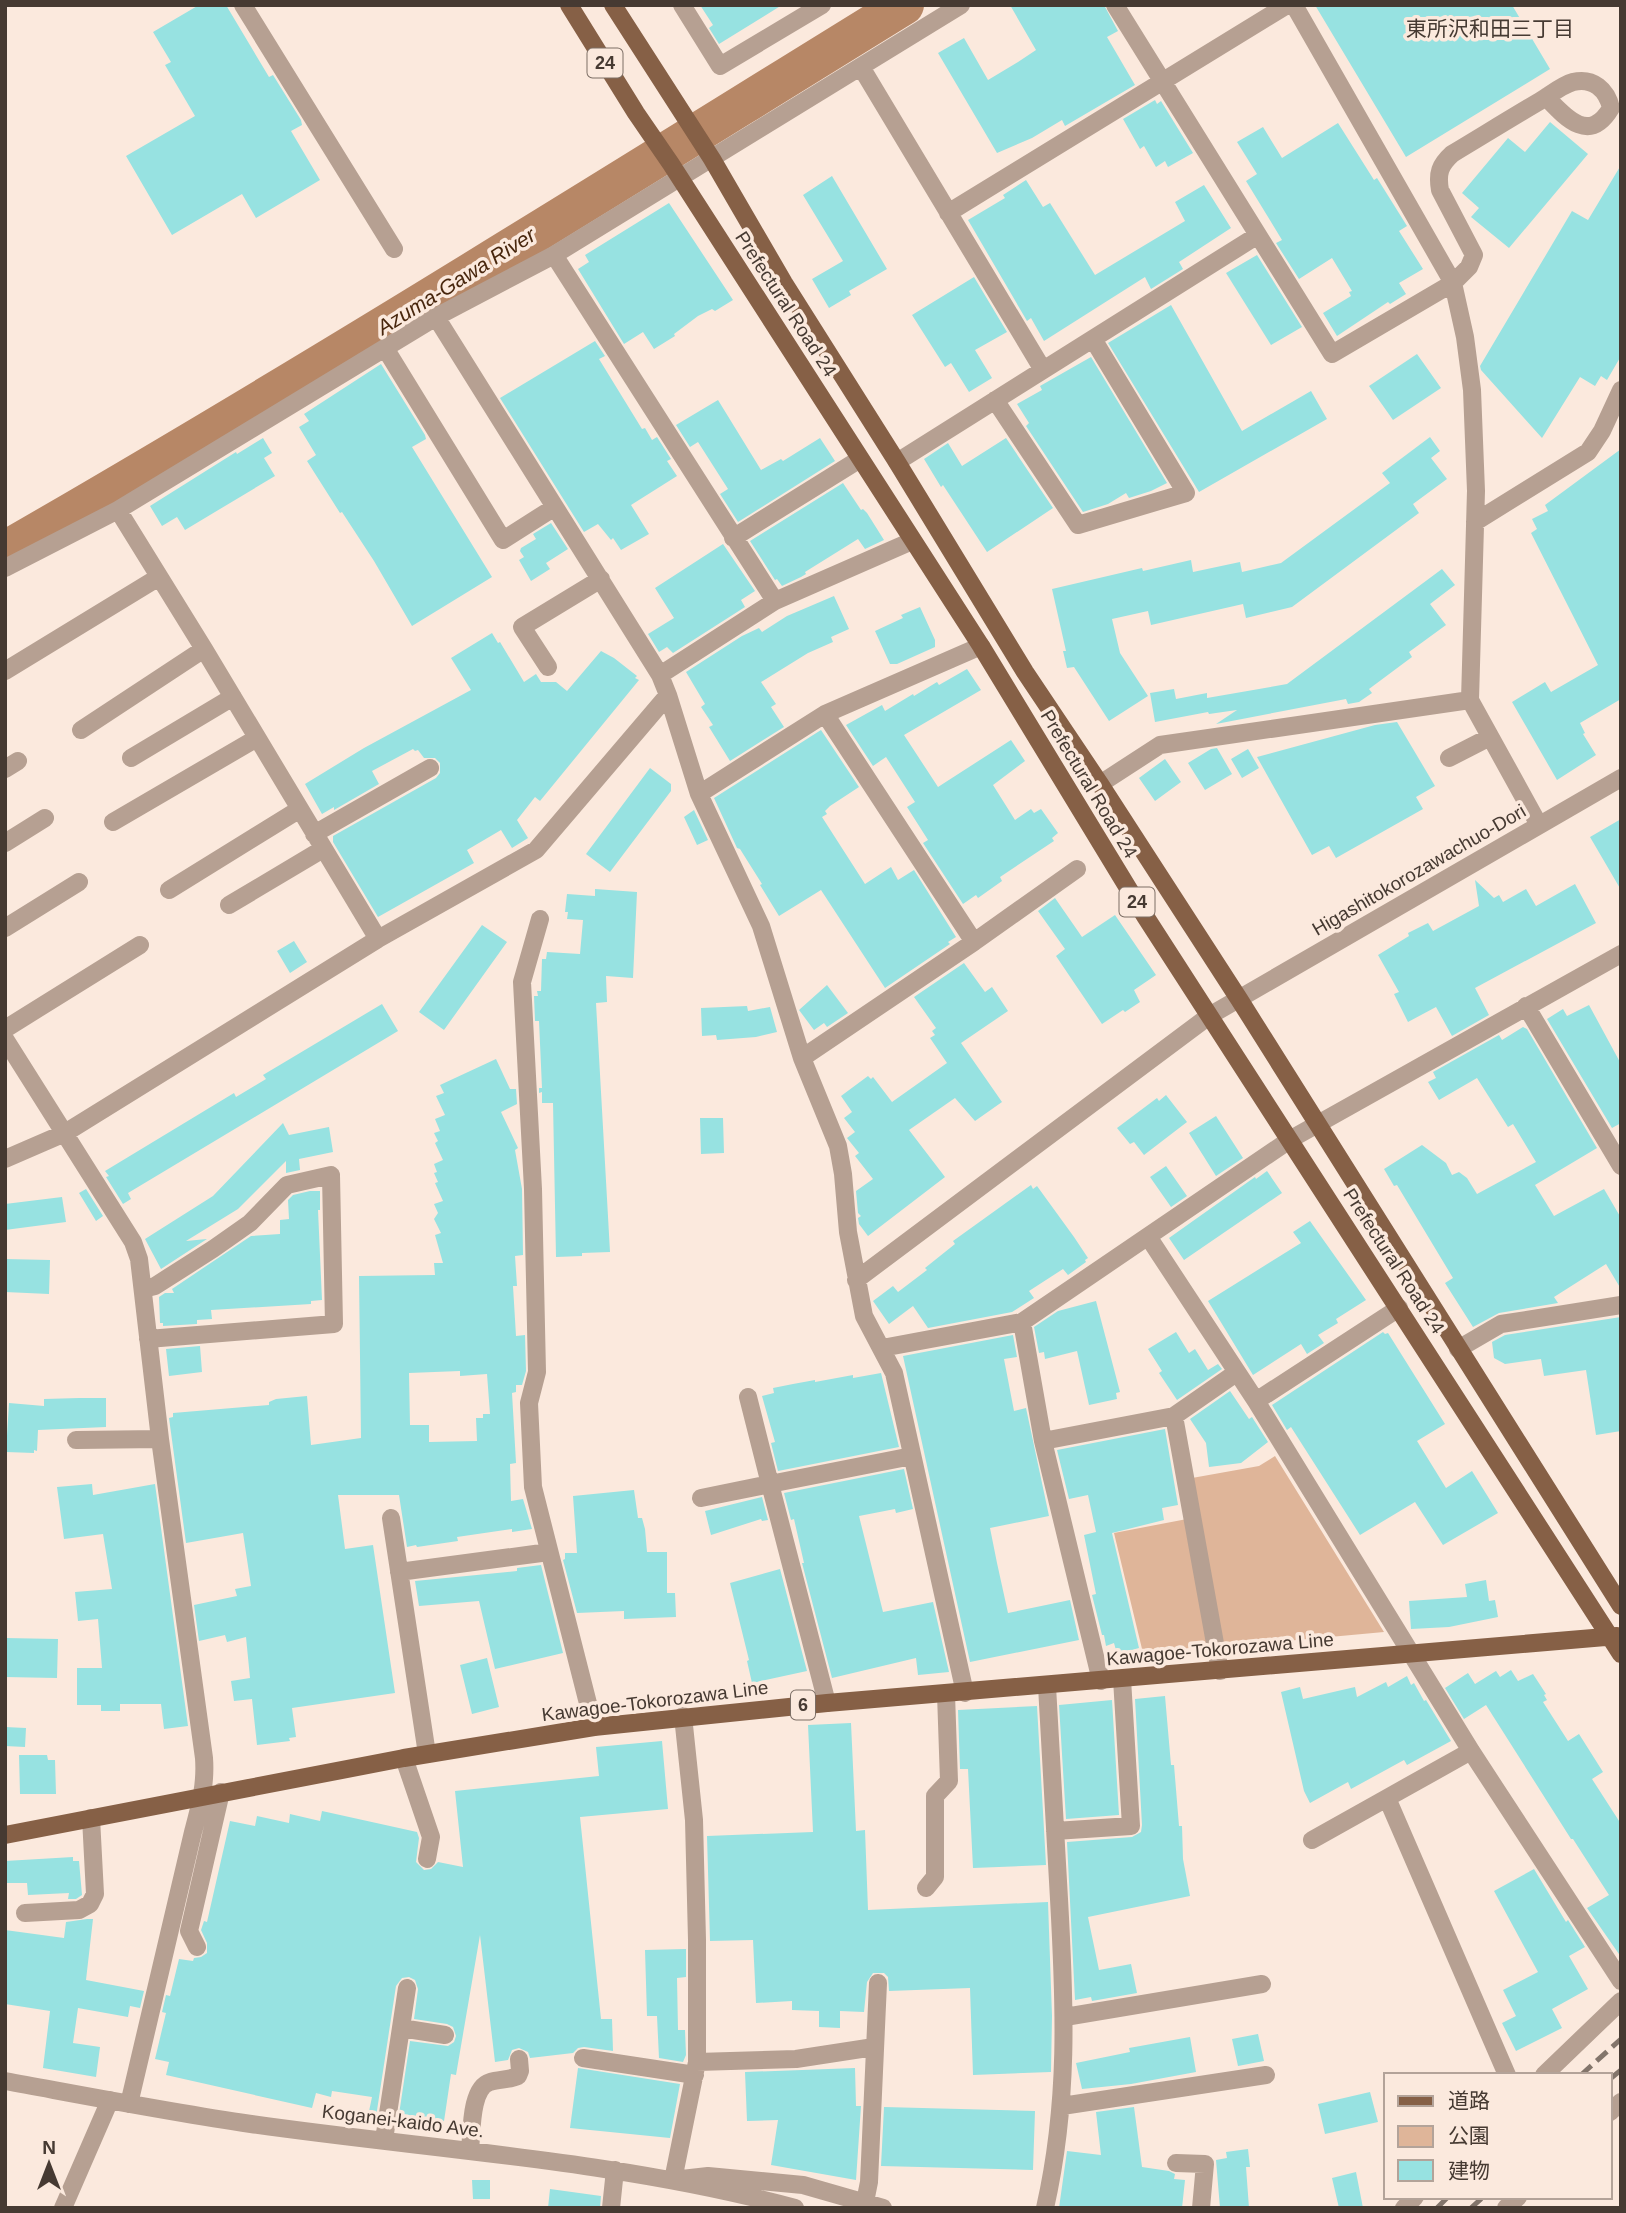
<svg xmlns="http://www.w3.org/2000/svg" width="1626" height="2213" viewBox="0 0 1626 2213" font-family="Arial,'Noto Sans JP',sans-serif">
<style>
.green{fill:#dfb599}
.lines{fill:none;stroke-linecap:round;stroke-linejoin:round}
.river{stroke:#b78766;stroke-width:40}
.building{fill:#97e2e1;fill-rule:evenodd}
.minor{stroke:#b6a092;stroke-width:18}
.major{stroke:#866046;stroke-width:18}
.rail{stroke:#83756b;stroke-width:5;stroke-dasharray:14 7;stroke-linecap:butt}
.labels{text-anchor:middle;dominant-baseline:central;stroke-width:7;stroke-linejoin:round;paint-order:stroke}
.shield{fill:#fbe9dd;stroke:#7c6e65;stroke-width:2}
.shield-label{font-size:18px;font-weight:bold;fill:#463a32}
.street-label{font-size:19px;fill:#463a32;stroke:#fbe9dd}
.neighbourhood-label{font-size:21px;fill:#463a32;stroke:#fbe9dd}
.water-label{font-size:21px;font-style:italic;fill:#48260d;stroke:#fbe9dd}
</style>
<rect width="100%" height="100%" fill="#fbe9dd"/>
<path class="green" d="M1275 1456 1384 1632 1223 1647 1192 1478 1259 1466Z
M1187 1519 1208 1646 1143 1653 1114 1533Z"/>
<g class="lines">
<path class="river" d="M5 551C309 376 606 189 904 5"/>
</g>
<path class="building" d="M199 5H226L269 77 273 75 301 120 302 125 291 131 320 180 256 218 242 194 172 235 126 156 195 116 165 65 171 62 153 32Z
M700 5H782L719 44 709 28 713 25Z
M1010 5H1104L1118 31 1107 37 1135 85 1065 126 1062 120 1032 138 997 153 938 53 964 38 988 80 1018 62 1036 50Z
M1315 5H1512L1550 69 1406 157Z
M1155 100 1157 104 1161 101 1193 153 1168 167 1165 161 1156 167 1144 146 1140 149 1123 119Z
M1550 122 1588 154 1509 248 1471 217 1479 208 1462 193 1508 138 1525 152Z
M1338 123 1374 180 1377 178 1407 226 1399 231 1423 269 1399 283 1406 294 1390 304 1388 302 1337 336 1323 313 1351 296 1349 292 1352 291 1332 258 1299 279 1276 243 1282 240 1246 181 1257 174 1237 142 1263 127 1282 158Z
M1621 165V356L1607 380 1601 376 1595 386 1580 377 1542 438 1481 370 1480 366 1572 211 1588 220Z
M832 176 887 269 849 291 851 295 829 308 812 279 843 261 803 195Z
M1026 180 1043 207 1050 203 1095 275 1185 221 1175 202 1204 185 1231 228 1179 262 1183 269 1151 289 1145 277 1044 341 1031 318 1027 321 968 220 1005 198 1003 195Z
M669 203 733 300 715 311 712 309 698 316 674 334 675 336 654 349 643 332 624 344 578 269 589 262 585 255Z
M1257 255 1302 327 1271 345 1226 273Z
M974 277 1007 332 975 350 992 378 969 392 951 363 945 367 912 315Z
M1171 305 1242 431 1311 391 1327 419 1199 492 1108 343Z
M595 341 605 356 599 359 642 429 645 428 652 440 657 437 671 459 667 461 677 476 631 505 649 534 621 550 613 538 611 540 598 524 584 532 500 398Z
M1417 354 1441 388 1393 420 1369 386Z
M1091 357 1167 483 1151 491 1129 498 1126 493 1108 504 1083 512 1026 426 1029 423 1017 404 1042 390 1040 386Z
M381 364 425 435 426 439 412 447 492 577 412 626 374 561 342 512 340 513 307 461 316 455 299 427 309 421 304 414Z
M718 400 761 470 781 459 783 461 820 438 835 461 738 522 720 494 728 489 698 442 690 447 676 425Z
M1430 437 1440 451 1431 458 1447 479 1413 504 1419 513 1292 607 1246 618 1243 604 1151 625 1148 611 1112 619 1120 653 1148 696 1109 721 1074 667 1067 668 1063 651H1066L1052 589 1142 568 1143 571 1191 560 1193 572 1240 562 1242 572 1281 563 1390 483 1382 473Z
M263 438 272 453 264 458 275 476 185 530 177 517 162 526 150 506 236 452 237 454Z
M1006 438 1053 508 987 552 943 485 941 487 924 459 948 443 962 466Z
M1621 449V699L1580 723 1585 733 1583 734 1596 755 1557 780 1512 702 1545 682 1551 692 1598 665 1531 533 1537 529 1532 519 1548 511 1545 505Z
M843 483 861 510 863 509 867 513 884 540 865 549 858 539 805 572 806 574 801 577 782 586 777 579 775 580 750 541Z
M551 523 568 549 546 563 550 569 531 581 519 560 524 557 520 551 521 548 536 539 533 534Z
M723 544 755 591 741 600 745 607 673 653 667 647 659 652 648 634 674 618 655 588Z
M1442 569 1455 585 1430 604 1446 625 1409 652 1412 657 1369 689 1372 693 1359 702 1348 704 1346 699 1216 724 1237 710 1209 714 1208 712 1155 722 1150 693 1174 689 1176 699 1207 693V698L1287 684Z
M834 596 849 629 831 637 833 642 808 653 761 682 776 704 771 707 784 727 730 761 709 727 713 725 701 707 705 704 686 672 742 636 759 628 762 632 787 616Z
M920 607 935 640V647L897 664H890L875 631 903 618 901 615Z
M492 633 498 643 500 642 524 682 536 674 541 682H556L567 691 601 651 614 658 637 676 635 678 639 680 540 801 535 797 517 820 528 838 512 848 501 830 467 850 474 863 378 917 333 842V836L436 778 440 773V763L435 758H424L418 750 415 751 413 749 372 771 379 784 334 810V807L322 814 305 784 364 748 471 690 451 658Z
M967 669 981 690 904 735 938 787 1011 740 1025 761 993 785 1015 820 1031 809 1034 813 1041 809 1058 833 1052 838 1054 841 1000 877 1002 881 978 898 976 895 963 904 923 843 928 840 907 807 915 802 886 757 873 766 846 725 882 705 885 711 913 694 914 696 937 682 939 685Z
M1397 722 1435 786 1416 797 1423 809 1336 858 1329 846 1312 855 1257 757 1375 725Z
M821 730 859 787 830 806 825 811 827 814 822 817 865 884 891 867 898 880 914 870 956 937 948 942 950 944 885 988 821 890 779 916 760 885 762 884 740 849 737 848 714 798Z
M1217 748 1232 774 1205 790 1188 763 1211 749Z
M1248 749 1259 768 1242 778 1231 759Z
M1165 759 1181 782 1155 801 1139 778Z
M650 768 671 784V791L610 872 586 854Z
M694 810 708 840 697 845 684 817Z
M1621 819V890L1590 837Z
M1475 880 1494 898 1499 895 1503 902 1526 889 1536 906 1575 884 1596 923 1475 988 1489 1015 1452 1036 1436 1007 1408 1022 1394 994 1399 992 1378 955 1409 936 1408 933 1428 923 1433 931 1479 906Z
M595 889 637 892 633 978 606 976 607 1002 596 1003 610 1252 582 1253V1256L556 1257 553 1103H542V1092L539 1093V1088H542L539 1021H535L534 996H538L537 991H541L542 959H546L547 952 580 954 583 920 567 919 568 912H565L567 894 595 896Z
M1055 898 1082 937 1115 915 1156 975 1134 990 1140 1002 1125 1012 1123 1010 1102 1024 1056 956 1065 949 1038 911Z
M482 925 507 942 444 1030 419 1012Z
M294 941 307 962 290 973 277 951Z
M964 963 985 992 992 987 1008 1011 961 1043 1002 1102 975 1121 955 1098 909 1130 945 1177 868 1236 859 1224 858 1218 861 1216 858 1213 856 1191 873 1179 855 1156 859 1153 847 1138 855 1132 844 1118 852 1112 841 1096 868 1076 871 1079 873 1077 892 1102 947 1063 930 1038 935 1035 932 1031 936 1028 914 997Z
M827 985 848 1013 827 1027 824 1023 814 1030 799 1010Z
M382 1004 398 1031 128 1193 131 1199 123 1204 106 1177 109 1176 105 1171 234 1093 236 1097 266 1079 263 1075Z
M1589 1005 1621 1064V1123L1612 1128 1547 1019 1563 1009 1567 1016Z
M747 1006 748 1011 770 1007 777 1032 756 1037 717 1040 716 1035 702 1036 701 1008Z
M1523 1027 1527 1029 1597 1148 1535 1185 1554 1216 1604 1189 1621 1218V1289L1606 1264 1554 1297 1558 1303 1499 1313 1473 1327 1445 1283 1453 1278 1397 1185 1394 1186 1384 1169 1422 1145 1446 1163 1452 1175 1459 1172 1467 1178 1477 1194 1536 1162 1513 1124 1508 1127 1477 1078 1439 1100 1428 1082 1436 1078 1433 1072 1499 1035 1502 1040Z
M496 1059 510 1089H516L517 1104 501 1112 518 1148 515 1150 522 1189 523 1255 515 1256 517 1286H513L516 1336 525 1335 526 1371 522 1385H516V1392L512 1393 516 1463 510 1464 511 1501 523 1499 532 1529 512 1532V1529L457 1537 458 1541 417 1547 416 1545 407 1547 399 1495H338L345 1549 373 1545 395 1693 292 1708 296 1737 289 1738 290 1741 257 1745 252 1699 234 1701 231 1681 250 1678 246 1637 227 1642 225 1635 199 1641 194 1605 237 1596 235 1589 251 1586 243 1533 186 1543 169 1418 173 1417V1413L269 1405V1402L276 1399 307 1396 311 1445 361 1438 359 1276 435 1275 434 1263H443L435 1235 441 1233 434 1219 438 1213 434 1204 443 1201 435 1183 438 1182 434 1173 437 1172 434 1164 443 1160 435 1143 438 1141 434 1133 440 1131 435 1119 445 1115 436 1096 444 1093 440 1085ZM460 1371V1376L487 1374 490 1414H483V1418H476L477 1441 429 1442V1425H410L409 1373Z
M1166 1095 1187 1122 1144 1155 1134 1142 1130 1144 1117 1128 1157 1098 1159 1101Z
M1216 1116 1243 1158 1216 1176 1189 1133Z
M700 1118H723L724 1153 701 1154Z
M283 1123 289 1135 329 1127 333 1152 299 1159 300 1170 286 1173V1161L238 1209 186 1241 207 1239 161 1269 145 1239 213 1196Z
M1166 1166 1187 1196 1171 1207 1150 1177Z
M1267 1171 1282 1193 1184 1260 1169 1238 1255 1177 1256 1179Z
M1031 1185 1033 1189 1037 1186 1074 1237 1088 1258 1085 1260 1086 1262 1068 1275 1063 1269 1029 1291 1034 1298 1012 1312 928 1328 913 1306 889 1324 873 1301 893 1286 898 1292 927 1270 925 1268 955 1244 953 1241Z
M86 1189 103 1216 96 1221 79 1193Z
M310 1191H320V1210H318L322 1300 311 1301V1304L211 1310 212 1319 197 1320V1324L163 1326V1323H160L159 1297 165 1293H174L172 1289 251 1236 280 1234V1220L289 1219 288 1200 293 1195Z
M62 1197 66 1222 5 1230V1204Z
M1310 1221 1366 1300 1336 1319 1338 1323 1318 1335 1324 1343 1307 1354 1301 1344 1253 1375 1208 1301 1301 1243 1293 1232Z
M5 1259 50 1260 49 1294 5 1292Z
M1096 1301 1120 1392 1116 1393 1117 1399 1089 1405 1077 1351 1045 1359 1044 1352 1039 1353 1034 1327 1058 1311Z
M1621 1317V1431L1596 1435 1586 1370 1544 1376 1541 1359 1505 1364 1494 1358 1492 1342 1505 1335Z
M1176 1332 1189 1353 1195 1349 1208 1370 1218 1364 1222 1369 1177 1400 1159 1373 1162 1371 1148 1349Z
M1383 1332 1385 1334 1388 1333 1445 1424 1417 1441 1446 1488 1472 1471 1498 1513 1443 1545 1415 1502 1360 1535 1291 1427 1287 1430 1272 1405Z
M1013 1335 1017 1357 1004 1359 1014 1411 1026 1408 1049 1516 990 1528 997 1563 1008 1613 1070 1600 1079 1640 970 1662 903 1356Z
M200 1346 202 1372 169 1376 166 1349Z
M881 1373 899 1447 778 1471 771 1443 775 1442 762 1396 774 1393 773 1388 793 1384 815 1380V1382L853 1375V1378Z
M1230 1391 1249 1419 1252 1417 1268 1442 1241 1463 1209 1467 1206 1443 1190 1419Z
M79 1398H106V1427L38 1430 37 1451 34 1450V1453L6 1452 9 1403 44 1406V1399Z
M1165 1429 1178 1505 1162 1508 1164 1520 1112 1533 1139 1648 1117 1654 1114 1643 1106 1646 1104 1635H1102L1092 1595 1096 1594 1084 1535 1096 1532 1088 1495 1069 1499 1057 1450Z
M904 1469 913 1509 896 1513 895 1509 859 1516 883 1612 933 1602 949 1672 918 1675 916 1658 832 1678 802 1563H804L794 1519 791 1520 784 1493Z
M92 1484 93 1495 155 1484 188 1726 164 1729 161 1704H120V1711H101V1705H77V1668H102L98 1619 78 1621 75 1592 112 1589 103 1534 64 1539 57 1487Z
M634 1490 638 1518H642L645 1529 647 1552H667V1593H675L676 1617 624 1619V1611L577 1613 563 1560 565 1559V1553H577L573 1496Z
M762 1497 768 1520 762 1521 761 1519 711 1535 705 1511Z
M541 1565 563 1653 495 1669 479 1601 419 1606 415 1581 517 1571V1568Z
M780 1569 807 1671 752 1683 747 1661 749 1660 730 1583Z
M1486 1580 1489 1601 1495 1600 1498 1617 1449 1627 1411 1629 1409 1601 1467 1597 1465 1584Z
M5 1638 58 1639 57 1678 5 1677Z
M487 1658 499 1707 472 1714 460 1665Z
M1511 1670 1518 1681 1533 1674 1546 1694 1544 1695 1547 1700 1543 1702 1568 1741 1579 1734 1603 1772 1592 1779 1621 1824V1957L1587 1908 1609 1895 1573 1839H1571L1486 1705 1464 1719 1445 1688 1468 1673 1475 1684 1496 1671 1500 1677Z
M1407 1676 1411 1685 1414 1683 1424 1701 1426 1700 1451 1741 1407 1765 1404 1760 1351 1789 1348 1782 1310 1803 1304 1791 1281 1692 1300 1687 1303 1699 1355 1687 1357 1697 1386 1682 1388 1687Z
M1165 1696 1171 1765H1174L1179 1826H1182L1183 1859 1190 1896 1088 1917 1099 1970 1131 1964 1137 1993 1092 2001 1091 1997 1075 2000 1067 1842 1132 1837 1141 1832 1142 1825 1135 1699Z
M1112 1700 1119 1815 1066 1819 1059 1705Z
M1037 1706 1046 1865 973 1868 968 1769H960L958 1710Z
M851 1723 856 1831 865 1830 868 1910 1048 1902 1052 2016 1051 2072 973 2075 970 1988 889 1991 888 1977 884 1973H873L867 1982 864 2012 840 2011V2028L819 2027V2011L792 2010V2001L756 2003 753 1940 710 1941 707 1836 813 1832 808 1725Z
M5 1727 26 1728 25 1747 5 1746Z
M662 1741 668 1809 580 1817 601 2019H612L613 2051 584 2047 578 2048 573 2053 530 2058 528 2052 519 2048 512 2050 508 2060 495 2062 480 1935 456 2075 451 2074 443 2128 398 2121 410 2041 448 2046 454 2042 456 2036 453 2027 447 2024 414 2019 418 1989 415 1980 409 1977 402 1978 396 1986 376 2117 368 2116 372 2097 332 2091 331 2097 316 2093 312 2108 166 2075 169 2062 155 2059 166 2013 162 2012 166 1995 170 1996 179 1959 193 1961 194 1958 201 1957 207 1953V1943L201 1930 204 1921 207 1922 230 1821 255 1826 257 1816 289 1823 290 1814 320 1821 322 1811 417 1832 419 1838 416 1862 424 1870 431 1869 438 1862 463 1867 455 1791 599 1776 596 1747Z
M19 1755H47L48 1760H55L56 1794H20Z
M73 1857V1861H79L82 1895 76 1899H68L69 1893 28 1895 27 1883H5V1861Z
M1534 1869 1566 1922 1568 1920 1585 1947 1569 1956 1588 1989 1552 2009 1562 2028 1516 2051 1502 2023 1516 2016 1503 1990 1538 1972 1494 1891Z
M87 1919H93L86 1980 144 1991 140 2008 130 2006 128 2017 78 2008 73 2043 100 2047 96 2077 43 2068 50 2011 5 2004V1930L64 1938 66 1922Z
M686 1949V1977L677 1978 678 2030H685L686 2055 683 2062 659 2058 657 2016H647L645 1950Z
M1258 2034 1264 2061 1238 2066 1232 2039Z
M1190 2037 1196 2072 1131 2084 1082 2089 1076 2063 1130 2052 1129 2048Z
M578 2068 680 2084 670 2138 570 2128Z
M855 2068 856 2106H861L856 2180 771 2165 778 2120 747 2121 745 2072Z
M1370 2092 1378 2122 1325 2134 1318 2104Z
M884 2107 1035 2111 1033 2170 881 2166Z
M1134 2107 1142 2167 1169 2171 1175 2174 1174 2179 1185 2180 1182 2208H1059L1067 2151 1101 2155 1096 2112Z
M1248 2149 1250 2167H1246L1249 2208H1220L1216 2160 1227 2158 1226 2152Z
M1356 2172 1363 2208H1339L1332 2178Z
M472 2180H490V2199H473Z
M550 2189 601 2196 600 2208H548Z"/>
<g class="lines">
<path class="minor" d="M243 5 394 249
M682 5 720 66 822 5
M1115 5 1332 354 1453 283 1469 267 1474 255 1440 190C1437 173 1440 165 1452 154 1482 136 1511 118 1540 101 1550 95 1562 85 1573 82 1593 77 1607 90 1611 108 1589 145 1565 117 1546 97
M1294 5 1453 283 1465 337 1472 390 1476 491 1470 700 1539 825
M861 67 1043 370
M948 213 1287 5
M554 255 775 601
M436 317 660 675 668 695 699 794 761 926 802 1058 838 1146 843 1174 848 1232 864 1316 894 1373 965 1693
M385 348 503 540 555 507
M995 400 1078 525 1186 493 1093 339
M897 462 1258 235
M118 510 204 649 378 939
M1475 522 1588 452 1602 431 1621 390
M733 538 860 459
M5 568 118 510 436 317 554 255 961 5
M548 667 522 627 601 579
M5 671 159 577
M660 675 775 601 912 541
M81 730 204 649
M131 758 233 697
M1449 758 1490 737
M5 769 18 761
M1100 784 1160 745 1470 700
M699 794 825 714 981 646
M113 822 257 738
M314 834 430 768
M5 843 45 818
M169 890 300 809
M229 905 323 849
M540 919 522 982 533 1189 537 1372 529 1403 533 1487 594 1727
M5 928 79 882
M974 942 1077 869
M1526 1006 1621 1166
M5 1029 140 945
M5 1039 133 1242 139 1259 160 1439 204 1758C206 1785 200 1806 193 1832L129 2104
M802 1058 974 942 825 714
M5 1159 65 1133 378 939 536 850 668 695
M1149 1238 1256 1401 1471 1751 1621 1981
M856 1280 1209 1016 1621 778
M143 1289 155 1286 213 1249 250 1223 287 1185 331 1175 334 1324 148 1339
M1022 1322 1043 1441 1101 1681
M882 1348 1022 1322 1291 1139 1621 954
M1458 1349 1501 1324 1621 1305
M1256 1401 1399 1308
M1174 1416 1220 1671
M76 1440 160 1439
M1043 1441 1174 1416 1236 1373
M701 1498 770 1484 748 1397
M391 1518 427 1754
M399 1572 549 1552
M827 1703 770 1484 912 1456
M683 1716 694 1820 697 1940V2062L673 2180 708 2176 803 2185 883 2208
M1471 1751 1387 1798 1507 2075
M404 1758 431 1837 427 1859
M1055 1831 1131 1826 1122 1679
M1312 1840 1387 1798
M926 1888 935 1877V1796L949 1781 946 1694
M25 1913 79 1910 90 1904 95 1894 91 1818
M197 1947 189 1931 221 1792
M1065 2017 1262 1984
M401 2028 445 2035
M583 2058 695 2075
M697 2062 796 2059 874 2047
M1544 2075 1621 2001
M5 2081C87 2096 169 2112 251 2124 433 2150 617 2160 795 2208
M1062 2106 1266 2075
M1610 2112 1621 2102
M384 2140 407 1988
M470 2150C472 2133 470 2088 490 2082 499 2079 509 2080 518 2076L520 2071 519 2059
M1176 2163 1205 2164 1201 2208
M865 2202 869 2182 878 1983
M63 2208 110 2100
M611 2208 615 2170
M1045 2208C1069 2102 1065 2006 1059 1899 1055 1828 1051 1757 1047 1686
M1404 2208 1415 2197
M1506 2208 1518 2197"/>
<path class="major" d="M569 5 636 113 671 164 981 646 1145 916 1621 1654
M613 5 712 159 784 283 897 462 1025 672 1100 784 1239 999 1621 1606
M5 1835 404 1758 594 1727 827 1703 1617 1636"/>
<path class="rail" d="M1581 2075 1621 2039
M1610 2079 1621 2070
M1437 2208 1448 2197
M1471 2208 1483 2197"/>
</g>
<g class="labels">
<g class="shield">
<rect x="587.5" y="48.5" width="35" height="29" rx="5"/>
<rect x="1119.5" y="887.5" width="35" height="29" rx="5"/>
<rect x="791" y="1690.5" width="24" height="29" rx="5"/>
</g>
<g class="shield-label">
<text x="605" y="63">24</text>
<text x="1137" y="902">24</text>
<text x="803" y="1705">6</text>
</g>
<g class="street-label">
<text transform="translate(786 304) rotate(57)">Prefectural Road 24</text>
<text transform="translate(1089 784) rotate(59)">Prefectural Road 24</text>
<text transform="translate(1419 870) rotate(-30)">Higashitokorozawachuo-Dori</text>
<text transform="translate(1394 1261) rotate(57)">Prefectural Road 24</text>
<text transform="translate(1220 1649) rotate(-5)">Kawagoe-Tokorozawa Line</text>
<text transform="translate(655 1701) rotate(-7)">Kawagoe-Tokorozawa Line</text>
<text transform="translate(403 2121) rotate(7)">Koganei-kaido Ave.</text>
</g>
<g class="neighbourhood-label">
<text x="1490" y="28">東所沢和田三丁目</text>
</g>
<g class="water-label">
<text transform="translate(456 281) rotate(-32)">Azuma-Gawa River</text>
</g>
</g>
<rect width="1626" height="2213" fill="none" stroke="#463a32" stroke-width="14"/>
<rect x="1384" y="2073" width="228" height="126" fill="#fbe9dd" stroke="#b3a399" stroke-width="2"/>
<rect x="1398" y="2096" width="35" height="10" fill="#866046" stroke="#b3a399" stroke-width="2"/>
<text x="1448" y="2108" font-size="21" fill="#463a32">道路</text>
<rect x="1398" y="2126" width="35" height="21" fill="#dfb599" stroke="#b3a399" stroke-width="2"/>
<text x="1448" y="2143" font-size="21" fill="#463a32">公園</text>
<rect x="1398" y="2160" width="35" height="21" fill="#97e2e1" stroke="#b3a399" stroke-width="2"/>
<text x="1448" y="2178" font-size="21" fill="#463a32">建物</text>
<g transform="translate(49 2164)" stroke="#fbe9dd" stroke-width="5" paint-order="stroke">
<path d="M0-5L12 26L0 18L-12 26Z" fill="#463a32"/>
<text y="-10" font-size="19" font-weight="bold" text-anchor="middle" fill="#463a32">N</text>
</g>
</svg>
